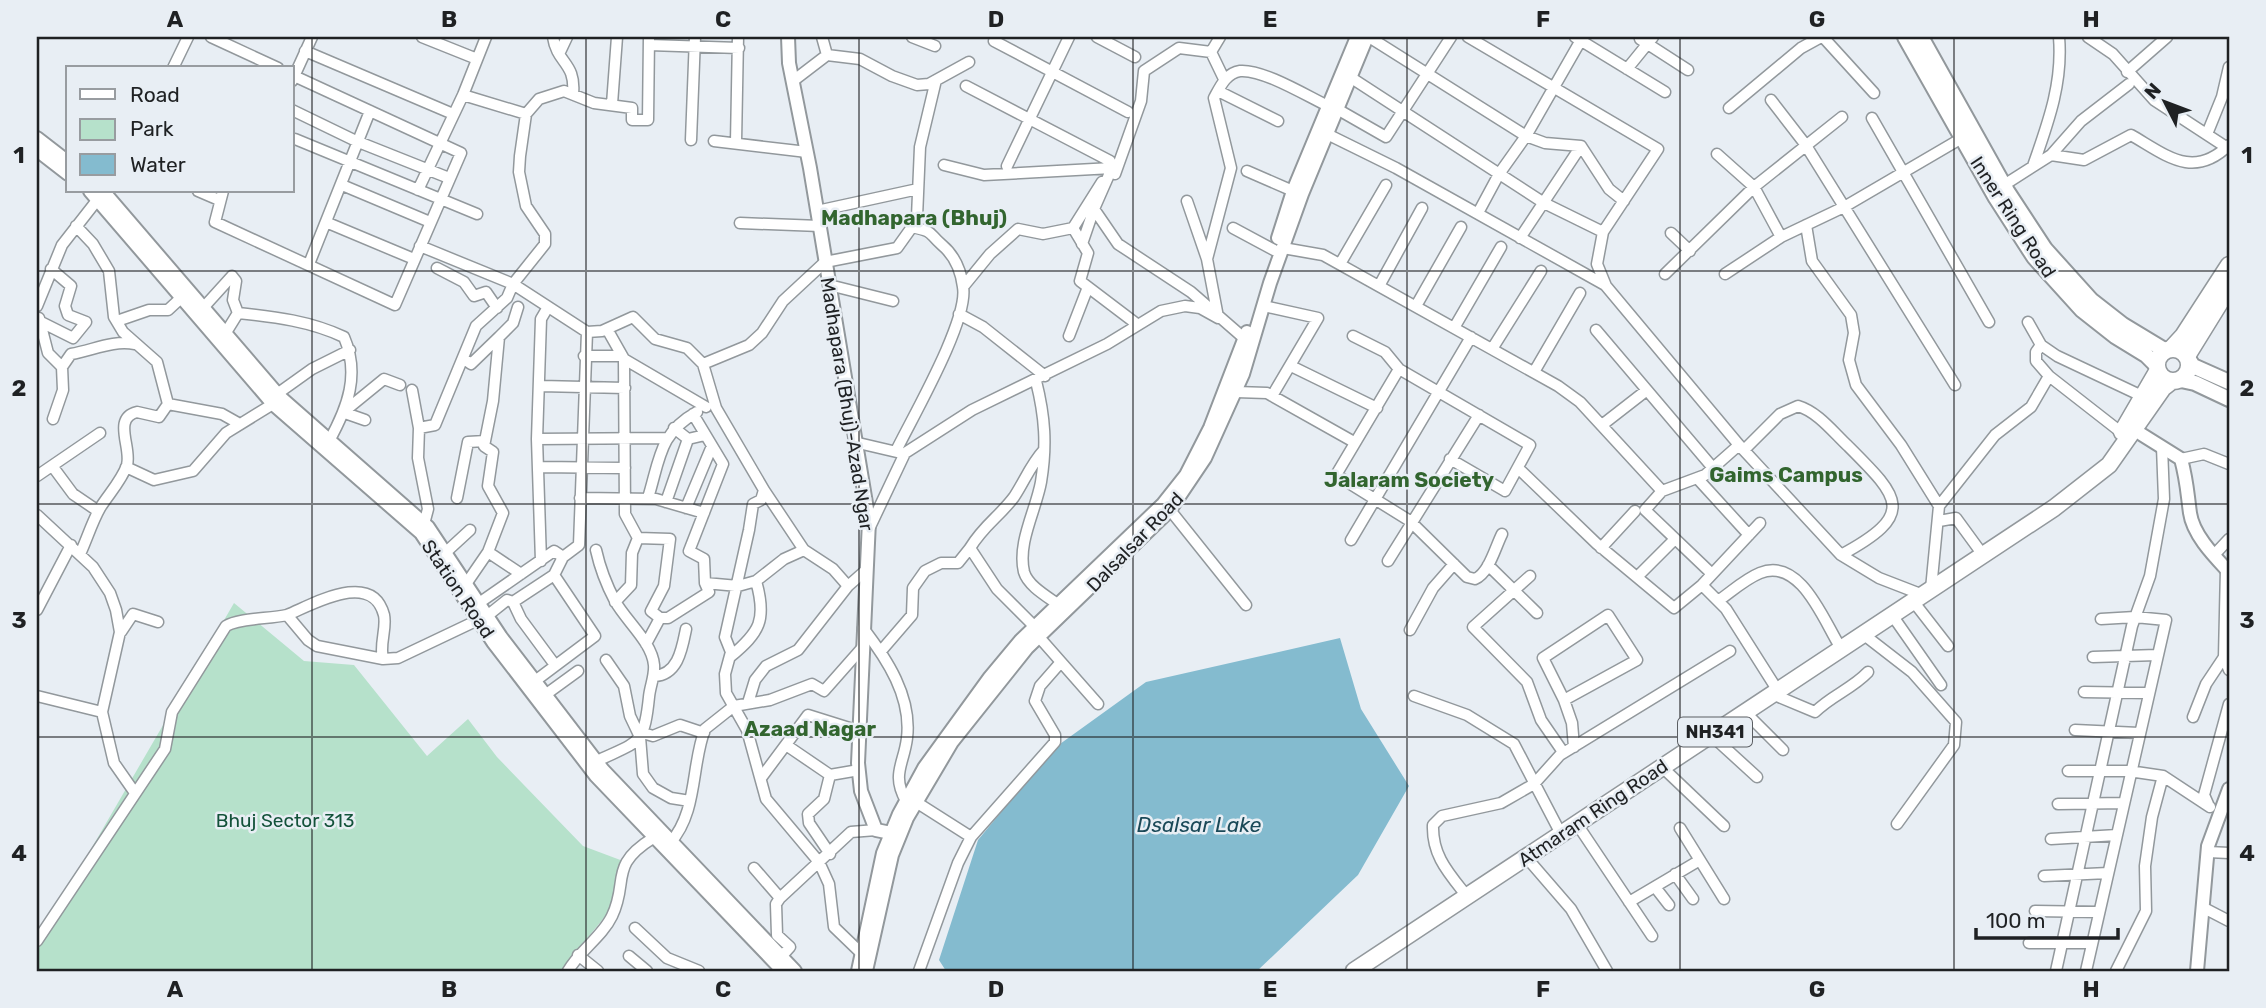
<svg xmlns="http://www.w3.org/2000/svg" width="2266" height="1008" viewBox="0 0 2266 1008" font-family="Rubik,sans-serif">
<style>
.green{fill:#b6e1cb}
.water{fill:#84bbcf}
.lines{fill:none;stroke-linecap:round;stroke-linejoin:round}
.minor-casing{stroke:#92989c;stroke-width:13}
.tertiary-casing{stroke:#92989c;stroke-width:16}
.secondary-casing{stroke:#92989c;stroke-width:18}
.trunk-casing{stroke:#92989c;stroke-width:19}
.minor{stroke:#fff;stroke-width:10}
.tertiary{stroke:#fff;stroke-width:12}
.secondary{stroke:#fff;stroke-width:14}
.trunk{stroke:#fff;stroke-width:16}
.grid{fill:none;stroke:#1f2123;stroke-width:2;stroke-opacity:0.55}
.labels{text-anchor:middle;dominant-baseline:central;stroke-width:5;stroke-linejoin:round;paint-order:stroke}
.shield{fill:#e8eef4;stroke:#5b5e62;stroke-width:2}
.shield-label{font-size:18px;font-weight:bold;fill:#1f2123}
.street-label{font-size:19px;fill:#1f2123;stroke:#e8eef4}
.park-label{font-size:19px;fill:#13523a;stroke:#e8eef4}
.neighbourhood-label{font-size:21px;font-weight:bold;fill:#32652f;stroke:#e8eef4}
.water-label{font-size:21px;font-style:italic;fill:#1a4958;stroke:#e8eef4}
.neatline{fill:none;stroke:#1f2123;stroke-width:2.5}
.grid-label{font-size:23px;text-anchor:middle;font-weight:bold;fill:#1f2123}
</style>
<rect width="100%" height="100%" fill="#e8eef4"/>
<path class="green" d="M234 603 304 661 354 665 427 756 468 719 497 757 583 846 623 861 612 908 580 947 566 971H37V942Z"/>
<path class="water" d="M1340 638 1361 709 1409 786 1358 875 1257 971H946L939 960 978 840 1053 749 1146 682Z"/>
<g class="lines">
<g class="minor-casing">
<path id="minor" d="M211 37 278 68
M422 37 477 59
M553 37C557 64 576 62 573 94
M822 37 827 55 860 59 892 76 917 85 929 84 969 62
M912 37 935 46
M1097 37 1135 57
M1369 37 1526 136 1545 143 1581 146 1609 189 1624 201
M1468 37 1658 149 1603 232 1597 264 1606 286 1739 445 1841 555 1879 578 1923 595
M1575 37 1665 92
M1823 37 1874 93
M2088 37 2113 54 2154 100 2229 149
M1640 39 1688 70
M994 41 1128 112
M649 45 739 48
M305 51 453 114
M1211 52 1224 79
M559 54 567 37
M173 68 188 37
M1627 69 1653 37
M2127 72 2167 37
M1350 77 1544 203 1603 232
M292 81 312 37
M793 81 827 55
M966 86 1110 161
M1218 91 1278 121
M463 95 526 114
M1771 100 1805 144 1955 385
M612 104 617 37
M1729 108 1801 48 1821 37
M1337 109 1386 137 1451 37
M292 110 356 141 449 178
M1872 118 1989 322
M1327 134 1396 168 1605 285
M2207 134 2222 97 2229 67
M295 139 477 214
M691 140 695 37
M714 141 807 152
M736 142 738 37
M1717 154 1754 187 1781 237
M2051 155 2081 121 2129 84
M944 165 984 175 1112 168 1115 174 1141 101 1144 71 1179 48 1211 52 1220 37
M1007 166 1069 37
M2033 166C2048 123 2063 83 2059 37
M1112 168 1094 209 1118 244 1191 292 1245 339
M1247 171 1293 191
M342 185 430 222
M2004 185 2051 155 2084 160 2131 135C2166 155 2193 180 2229 145
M418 190 463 95 486 37
M198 191 219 200
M223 191 215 222 395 305 461 153 292 75
M1187 201 1207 259 1218 317
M817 211 918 189
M1478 213 1499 174 1526 136 1581 40
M328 223 414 259
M740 223 820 226
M1806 225 1812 261 1851 315 1854 333 1849 360 1856 385 1901 445 1939 506 1931 589
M76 226 93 244 109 271 114 317 123 332 157 362 168 404 159 417 137 412C112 418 132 448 127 465 122 480 108 495 100 508 92 522 87 539 80 554
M912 227 917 217 920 147 936 80
M1073 228 1088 253 1080 281 1138 325
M1233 228 1274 250
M1671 233 1690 251
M1520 238 1581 146
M1082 244 1094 209
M420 246 513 284 587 332 602 331 633 317 655 339 687 348 703 364 716 408 764 490 761 500 753 504 749 530 725 637 731 652 725 674 726 693 747 730 766 799 819 862 829 884 834 927 862 954
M1283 248 1323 255 1558 386 1580 402 1662 491
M1207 259 1231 168 1214 98C1220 87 1226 73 1240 71 1263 69 1307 96 1328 106
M309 264 370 111
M1340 264 1386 185
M437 268 464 282 474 296 486 292 497 308
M1665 274 1754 187 1842 117
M1725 274 1781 237 1844 207 1962 138
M829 285 893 301
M1379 286 1422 208
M963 287 990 254 1018 229 1043 234 1073 228 1102 182
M37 306 62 245 98 199
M1264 306 1318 318 1272 396
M1416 306 1461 227
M203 308 232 276
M238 313C276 317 310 321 344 337 360 374 348 407 329 441
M959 314 983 327 1045 376
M39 318 48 353 62 367
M39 321 73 338 86 322 68 315 65 306 71 286 51 269
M117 321 149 310H168L182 297
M2028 322 2041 345 2057 356 2144 397
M1454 328 1501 247
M607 329 624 359 706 407
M1596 330 1713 468
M225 334 238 313 233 300 236 281 232 276
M1069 336 1088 287
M1353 336 1385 352 1399 369 1530 445 1505 491 1450 459
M1492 349 1541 271
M584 356H622
M464 359 471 364 499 337
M624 359 625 514 638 538
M703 364 749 345 762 333 783 301 825 262 897 248 912 227C935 232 927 232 942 245 954 255 961 271 963 287 969 320 912 418 896 451
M1291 366 1377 408
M1399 369 1336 475 1410 521 1467 577 1475 579C1489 573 1495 548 1502 534
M1534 372 1580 293
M2049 376 2122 433
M1036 381C1045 417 1047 445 1041 482 1036 510 1017 543 1024 572 1028 586 1048 597 1059 605
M541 386 625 388
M412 390 419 428 418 458 428 509 424 524
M1236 392 1267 393 1354 442
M277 394 312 369 350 350
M168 404 222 414 238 423
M346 410 384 379 400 385
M345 413 365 420
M53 419 63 390 62 367 71 354C94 350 112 340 135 344
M1602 425 1647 390
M419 428 435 425 476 326 507 298 513 284 545 244V234L526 206 519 172 520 156 526 114 539 99 564 91 594 103 632 108V120H648L649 37
M674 428 688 439 705 435
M537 439 667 438
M854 442 901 453
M1744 450 1780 414 1798 406C1818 412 1833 432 1848 446 1900 498 1917 514 1841 555
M2181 459 2204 454 2229 464
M53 467 73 494 98 511
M126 467 154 480 193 471 226 433 273 404
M540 467 625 468
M1518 468 1597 544 1674 608 1702 585 1760 523
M37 476 100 433
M1697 478 1749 535
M764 490 804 550 833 569 848 586
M457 498 468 442 485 441
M580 498 656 499 704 513
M648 498C660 459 659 433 697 412
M666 502 688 439
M1939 506 1995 435 2031 407 2049 376 2036 361V352L2041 345
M686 508 712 446
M1170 510 1246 605
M37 515 93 567 110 593 116 610 120 632 102 712 114 763 135 793
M1939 521 1956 518 1983 555
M869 529 905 453 972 410 1107 344 1161 311 1185 306 1200 308 1218 318
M638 538 670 539 664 586 651 611 660 618
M1351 540 1471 337
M1601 548 1635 511
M596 550C600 568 606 584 615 601 626 621 652 642 654 665 655 676 650 686 649 697 644 746 639 741 597 761
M488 552 521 574
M445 553 470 530
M2214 555 2229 539
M541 561 537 439 541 319 548 307
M1388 561 1479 415
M1488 565 1537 613
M2226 568 2224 657 2229 670
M1712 574 1645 510 1662 491 1705 475 1739 445
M1530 576 1473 627 1527 682 1541 720 1563 752 1560 755
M1637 577 1675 539
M705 583 738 586 756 581 784 559 804 550
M466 584 488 552 503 513 488 486 493 452 484 446 493 401 499 337 513 323 518 307
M1702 585 1726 609 1778 691
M1718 601C1731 592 1745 579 1760 573 1800 557 1823 619 1839 645
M1913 601 1948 646
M513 602 521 619 555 665
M615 602 631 585 632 553 638 538
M479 603 554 551 563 557 579 545 587 332
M37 610 71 545
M287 615C312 605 372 569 384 615 387 629 379 644 383 659
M1892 615 1941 685
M487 616 507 600 513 602 554 575 563 557
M1035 627 997 589 970 548C984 525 999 517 1014 497 1024 482 1031 464 1044 450
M863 628C887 659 912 697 907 738 904 764 891 774 906 801
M1410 630 1433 588 1454 564
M121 632 133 614 158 622
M1863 634 1912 672 1956 722 1954 745 1897 824
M1039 637 1098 704
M646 644 660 618H668L709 592 705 583 704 559 689 551 723 464 693 414
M881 651 912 615 913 588 925 571 941 563H958L970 548
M730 657C760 632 767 620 756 581
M2093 657 2157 655
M606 660 624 686 630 716 640 737 643 774 653 788 671 798 690 801
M654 676C678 675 682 649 686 629
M535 681 595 636 554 575
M2084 692 2148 693
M1772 694 1815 712C1832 695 1852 689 1868 672
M545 695 578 671
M37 696 102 712
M1414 696 1467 715 1514 744 1561 834
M1564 700 1543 658 1608 615 1637 660 1564 700 1572 723 1574 747
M748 703 755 680 766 666 798 650 848 586 865 571
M1745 712 1783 750
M2193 717 2206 684 2224 657
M2075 730 2139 733
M643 733 653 736 680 725 704 733
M1711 735 1757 777
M786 745 830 775
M1662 767 1724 826
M2068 771H2129L2163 776 2210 807
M761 778 808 715 859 731
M916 802 971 837
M2058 804 2124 803
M2208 804 2204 795 2229 704
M1577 824 1652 936
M1680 828 1724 899
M2051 839 2117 835
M670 843C698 812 691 765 705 729L734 706 770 700 812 684 824 691 862 648
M2208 852 2229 853
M830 854 809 823 808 814 824 799 830 775 859 770
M1526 857 1571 909 1607 971
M754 868 780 898
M1675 874 1693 899
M2044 876 2108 873
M1655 887 1669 905
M1462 890C1445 869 1432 852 1433 825L1442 816 1501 803 1534 784 1560 755 1730 651
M1629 902 1700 860
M2202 907 2229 921
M2035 911 2099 912
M635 928 667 958 699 971
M37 941 165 749 172 712 226 626C239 618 269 619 287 615L308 640 317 646 383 659 398 658 478 620
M2029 943H2092
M578 955 598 971
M629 956 647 971
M781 957 790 947 777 935 776 904 780 898 851 832 876 830
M568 971C579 951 602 937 612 916 629 881 608 866 653 838
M919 971 958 863 971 837 1055 742V735L1035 701 1040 686 1061 662
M2056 971 2132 626 2150 576 2164 499 2162 447
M2086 971 2166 620 2135 617 2101 619
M2116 971 2146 911 2145 866 2152 817 2163 776"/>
</g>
<g class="tertiary-casing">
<path id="tertiary" d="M788 37 789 63 810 168 869 521 858 763 861 791 876 830 896 834
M37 138 68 162
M37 150 68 174
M90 191 273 404 421 533 493 642 596 776 783 971
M103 191 280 397 428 527 501 637 603 770 795 971
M1278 238 1293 191 1357 37
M2141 434 2181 459C2187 481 2187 491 2190 513 2193 535 2215 557 2229 572
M858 971 883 853 899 814 924 768 990 677 1020 641 1163 504 1186 475 1210 428 1247 332
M866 971 892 855 907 818 952 742 1027 648 1170 510 1205 458 1243 374 1270 283 1302 194 1367 37
M2197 971 2208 846 2229 789"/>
</g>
<g class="secondary-casing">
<path id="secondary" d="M1905 37 1996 198 2034 257 2082 310 2115 336 2146 355 2157 366
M1921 37 2007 191 2045 249 2091 300 2123 325 2166 351
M2189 360 2193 366 2229 382
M2181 380 2195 383 2229 399"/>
</g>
<g class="trunk-casing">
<path id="trunk" d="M2157 365a16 16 0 1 1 32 0a16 16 0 1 1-32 0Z
M2171 349 2183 336 2229 265
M2187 356 2229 288
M2122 432 2158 370
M1354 971 2054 508 2109 465 2163 388 2172 381"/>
</g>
<use href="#minor" class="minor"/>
<use href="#tertiary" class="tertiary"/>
<use href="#secondary" class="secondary"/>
<use href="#trunk" class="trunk"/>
</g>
<path class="grid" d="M312 37V971M586 37V971M859 37V971M1133 37V971M1407 37V971M1680 37V971M1954 37V971M37 271H2229M37 504H2229M37 737H2229"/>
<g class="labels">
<rect class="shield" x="1678" y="717.5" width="74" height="29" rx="5"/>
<g class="shield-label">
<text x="1715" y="732">NH341</text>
</g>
<g class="street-label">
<text transform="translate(2013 217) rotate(57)">Inner Ring Road</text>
<text transform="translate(847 404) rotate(81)">Madhapara (Bhuj)-Azad Ngar</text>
<text transform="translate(1135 542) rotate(-46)">Dalsalsar Road</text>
<text transform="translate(458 589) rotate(56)">Station Road</text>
<text transform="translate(1593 813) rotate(-34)">Atmaram Ring Road</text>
</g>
<g class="park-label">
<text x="285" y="820">Bhuj Sector 313</text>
</g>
<g class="neighbourhood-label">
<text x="914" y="217">Madhapara (Bhuj)</text>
<text x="1786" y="474">Gaims Campus</text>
<text x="1409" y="479">Jalaram Society</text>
<text x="810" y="728">Azaad Nagar</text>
</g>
<g class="water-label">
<text x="1199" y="824">Dsalsar Lake</text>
</g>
</g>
<rect width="2266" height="1008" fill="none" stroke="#e8eef4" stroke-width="77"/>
<rect x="66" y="66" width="228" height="126" fill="#e8eef4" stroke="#989ca0" stroke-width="2"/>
<rect x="80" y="89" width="35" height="10" fill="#ffffff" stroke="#989ca0" stroke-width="2"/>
<text x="130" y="102" font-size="21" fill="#1f2123">Road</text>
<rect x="80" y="119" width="35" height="21" fill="#b6e1cb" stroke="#989ca0" stroke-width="2"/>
<text x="130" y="136" font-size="21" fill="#1f2123">Park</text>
<rect x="80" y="154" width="35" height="21" fill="#84bbcf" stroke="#989ca0" stroke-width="2"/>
<text x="130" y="172" font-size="21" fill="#1f2123">Water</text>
<g transform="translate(2165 102) rotate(312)" stroke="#e8eef4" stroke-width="5" paint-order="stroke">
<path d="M0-5L12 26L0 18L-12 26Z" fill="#1f2123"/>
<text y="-10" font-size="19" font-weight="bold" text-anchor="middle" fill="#1f2123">N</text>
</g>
<path d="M1976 928v10h142v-10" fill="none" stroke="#1f2123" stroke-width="3.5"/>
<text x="1986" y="928" font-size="21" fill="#1f2123" stroke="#e8eef4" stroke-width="5" paint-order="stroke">100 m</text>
<rect x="38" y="38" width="2190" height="932" class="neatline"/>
<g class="grid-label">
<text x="175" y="27">A</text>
<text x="449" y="27">B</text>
<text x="723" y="27">C</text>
<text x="996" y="27">D</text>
<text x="1270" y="27">E</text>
<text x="1543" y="27">F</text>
<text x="1817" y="27">G</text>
<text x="2091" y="27">H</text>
<text x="19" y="163">1</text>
<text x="2247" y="163">1</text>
<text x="19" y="396">2</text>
<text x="2247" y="396">2</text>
<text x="19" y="628">3</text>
<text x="2247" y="628">3</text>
<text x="19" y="861">4</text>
<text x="2247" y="861">4</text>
<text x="175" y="997">A</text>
<text x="449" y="997">B</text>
<text x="723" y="997">C</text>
<text x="996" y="997">D</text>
<text x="1270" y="997">E</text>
<text x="1543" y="997">F</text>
<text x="1817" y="997">G</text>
<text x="2091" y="997">H</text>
</g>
</svg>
